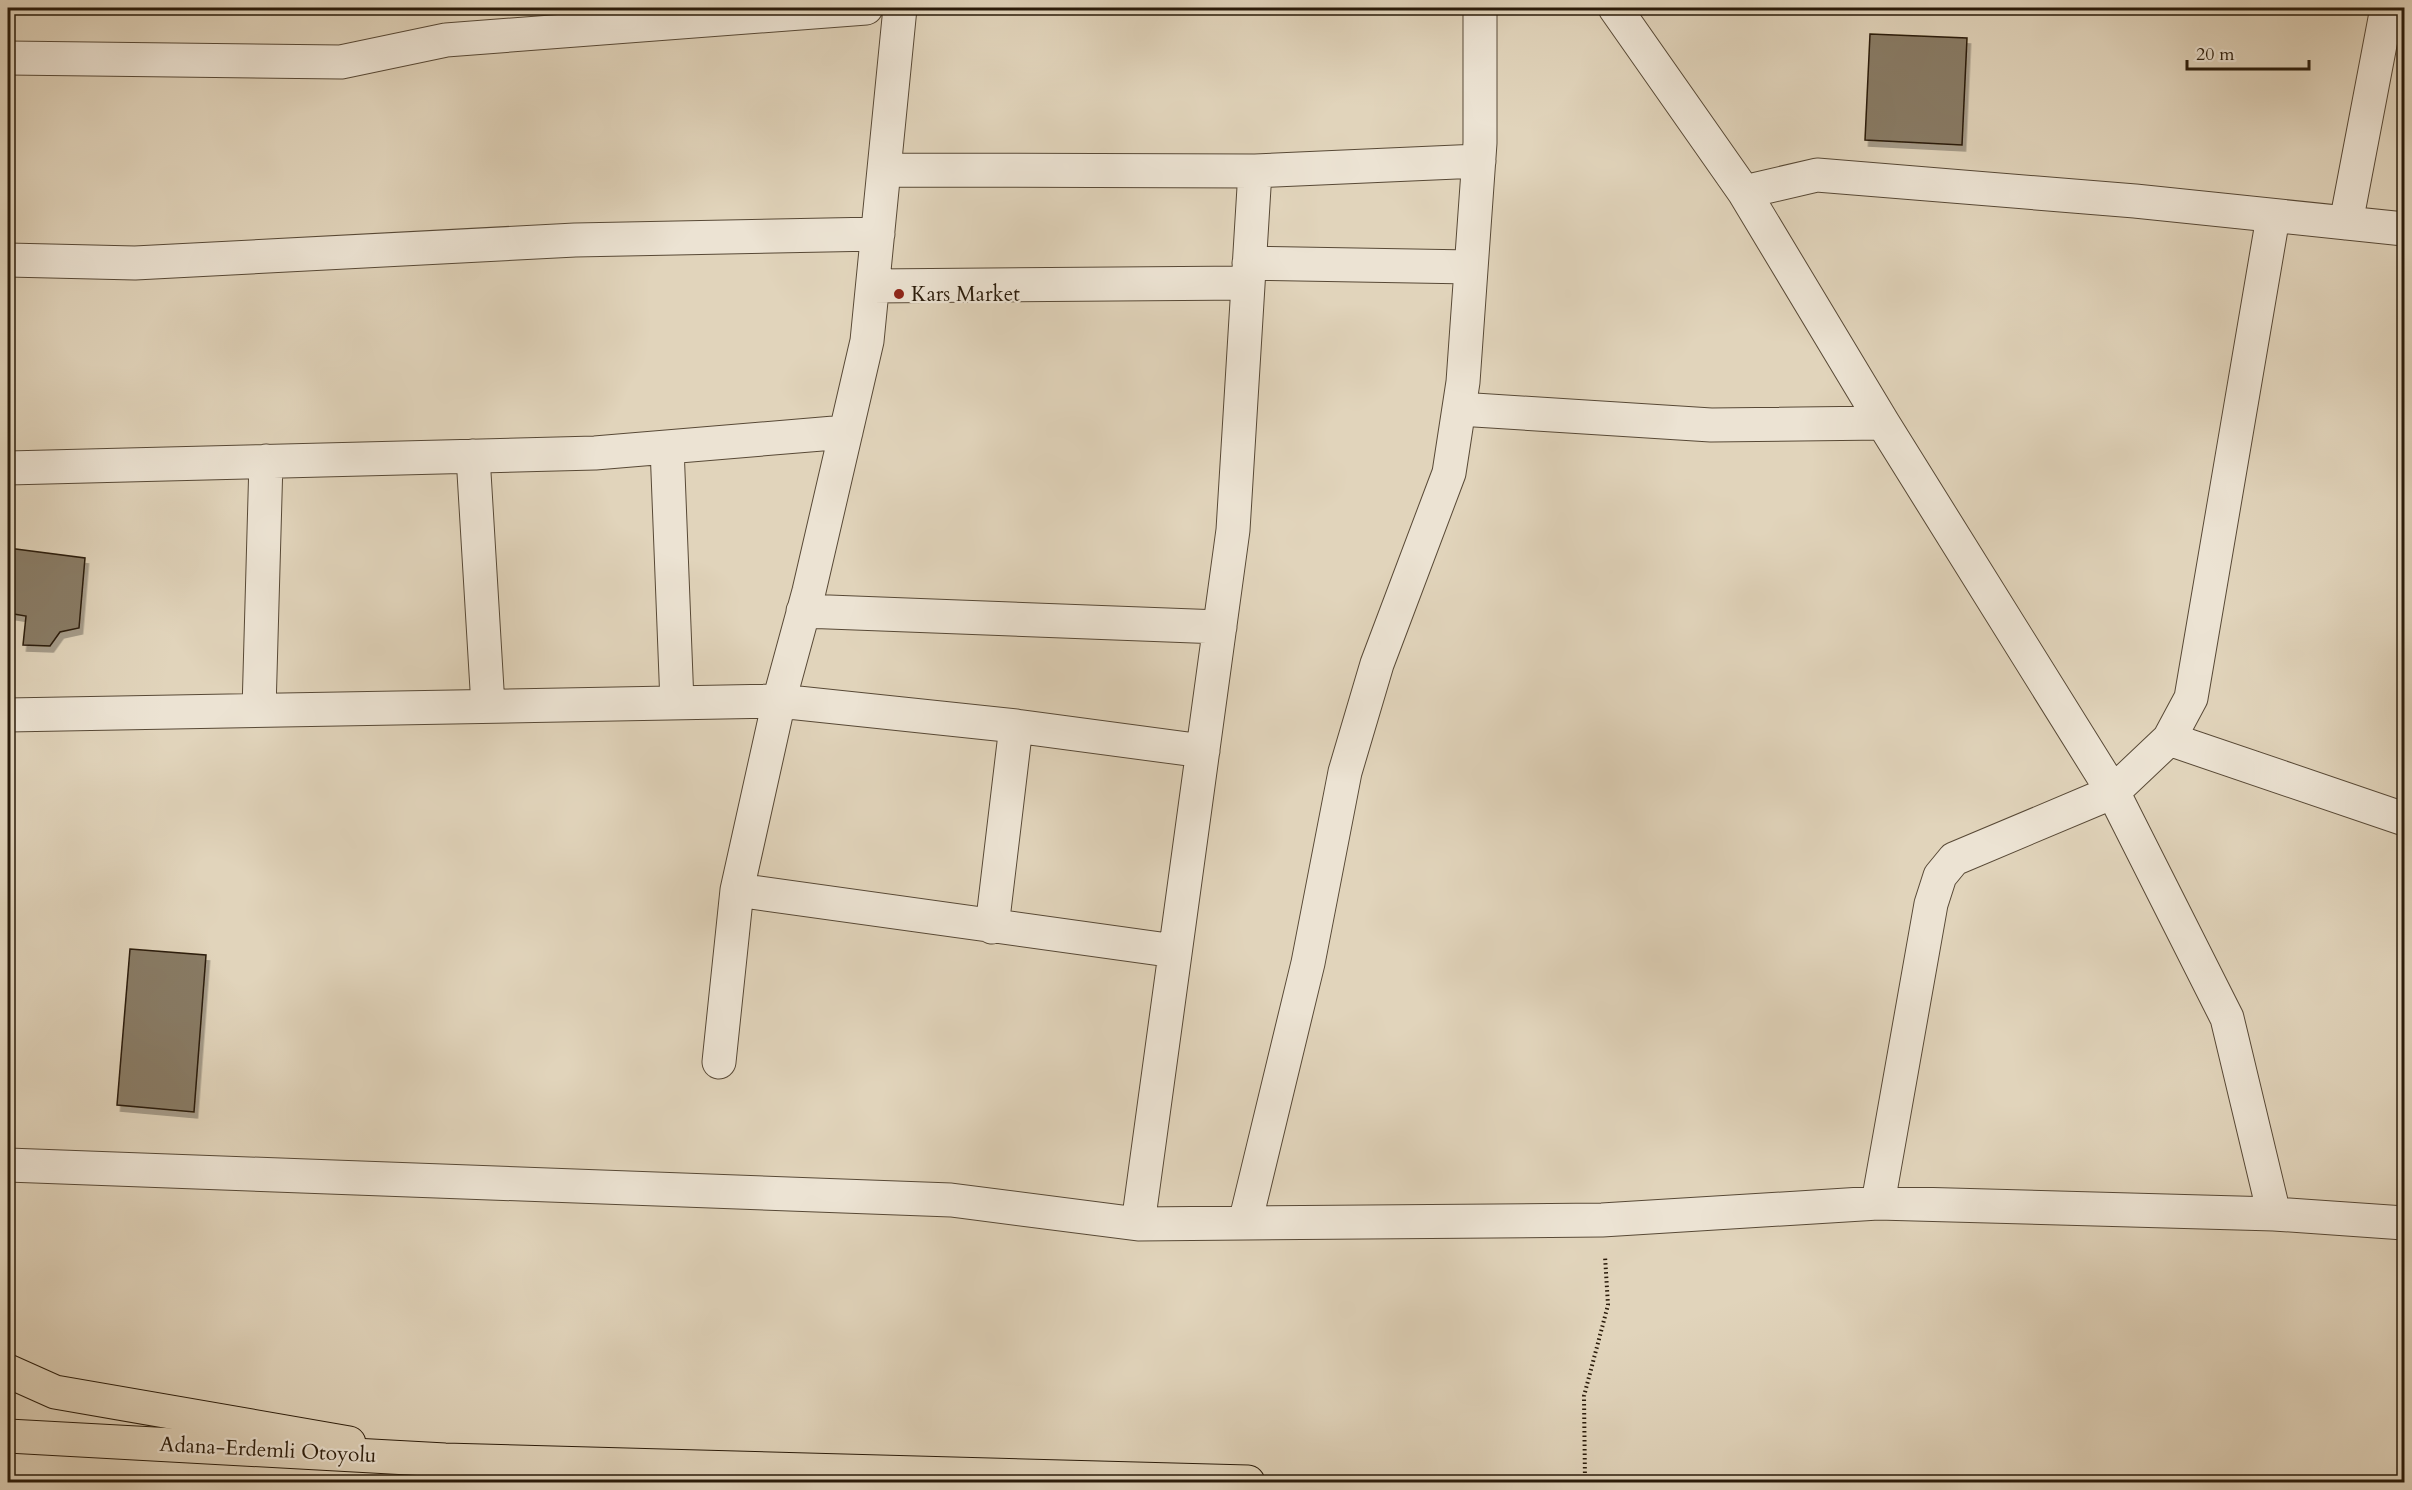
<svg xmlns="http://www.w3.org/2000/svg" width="2412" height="1490" viewBox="0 0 2412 1490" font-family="Cardo,serif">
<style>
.building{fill:#897b66;stroke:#2a1b0a;stroke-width:1.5;filter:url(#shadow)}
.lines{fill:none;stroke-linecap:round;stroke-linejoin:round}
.minor-casing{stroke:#584936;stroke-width:35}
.major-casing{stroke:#2a1b0a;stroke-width:35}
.highway-casing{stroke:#2a1b0a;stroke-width:35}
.path{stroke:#2a1b0a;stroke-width:4;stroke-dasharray:1.5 3;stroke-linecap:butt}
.minor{stroke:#ece3d3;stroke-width:33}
.major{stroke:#e1d4bb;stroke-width:33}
.highway{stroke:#e1d4bb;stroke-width:33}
.poi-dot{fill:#8f2418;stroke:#ece3d3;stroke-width:2}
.labels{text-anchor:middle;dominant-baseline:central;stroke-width:4.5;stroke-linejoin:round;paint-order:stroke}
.poi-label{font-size:21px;fill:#2a1b0a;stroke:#ece3d3;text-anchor:start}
.street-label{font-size:21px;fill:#2a1b0a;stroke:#ece3d3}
</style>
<defs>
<filter id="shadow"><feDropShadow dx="3.5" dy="6" stdDeviation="0" flood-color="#0004"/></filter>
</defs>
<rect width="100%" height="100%" fill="#e1d4bb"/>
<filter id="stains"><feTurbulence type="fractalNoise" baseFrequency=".00333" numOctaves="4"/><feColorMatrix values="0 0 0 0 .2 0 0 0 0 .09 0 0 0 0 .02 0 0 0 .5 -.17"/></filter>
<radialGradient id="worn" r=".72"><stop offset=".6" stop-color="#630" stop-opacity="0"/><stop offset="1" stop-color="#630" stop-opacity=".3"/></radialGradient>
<path class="building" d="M1870 34 1967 38 1962 145 1865 140Z
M8 548 85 558 79 628 60 632 50 646 23 645 26 616 8 613Z
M130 949 206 955 194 1112 117 1105Z"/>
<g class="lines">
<g class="minor-casing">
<path id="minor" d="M1615 8 1744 192 1883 423 2113 792 2227 1018 2274 1214
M8 58 341 62 446 40 866 8
M884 170 1255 171 1479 161
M1744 192 1817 175 2135 201 2404 229
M2346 223 2387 8
M8 260 135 263 575 240 878 234
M1249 263 1471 267
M873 286 1248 283
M1459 409 1711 425 1883 423
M667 447 677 703
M473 456 488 706
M8 468 595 453 846 432
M803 611 1220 627
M259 710 266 461
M8 715 779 701 1016 726 1203 751
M2169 739 2404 819
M737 890 1175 951
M992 927 1016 726
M719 1062 737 890 779 701 809 591 867 341 900 8
M8 1165 951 1200 1138 1224 1602 1220 1878 1203 2274 1214 2404 1223
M1878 1203 1931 904 1940 876 1954 859 2113 792 2169 739 2191 698 2273 217
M1245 1223 1308 963 1345 772 1377 664 1449 473 1463 382 1480 143V8
M1138 1224 1233 530 1255 171"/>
</g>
<g class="major-casing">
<path id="major" d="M8 1371 55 1392 349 1443"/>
</g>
<g class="highway-casing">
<path id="highway" d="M8 1436 445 1460 1248 1482"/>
</g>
<path class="path" d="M1585 1482 1584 1396 1608 1305 1605 1256"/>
<use href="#minor" class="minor"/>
<use href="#major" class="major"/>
<use href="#highway" class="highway"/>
</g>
<circle class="poi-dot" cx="899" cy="294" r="6"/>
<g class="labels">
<g class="poi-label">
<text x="911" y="294">Kars Market</text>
</g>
<g class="street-label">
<text transform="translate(268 1450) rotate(3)">Adana-Erdemli Otoyolu</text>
</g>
</g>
<rect width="2412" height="1490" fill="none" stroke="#e1d4bb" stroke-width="30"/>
<rect x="9" y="9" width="2394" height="1472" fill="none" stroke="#2a1b0a" stroke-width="3"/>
<rect x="15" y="15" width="2382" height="1460" fill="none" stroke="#2a1b0a" stroke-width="1.5"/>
<path d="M2187 60v9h122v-9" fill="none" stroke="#2a1b0a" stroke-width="3"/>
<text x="2196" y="60" font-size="18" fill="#2a1b0a" stroke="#ece3d3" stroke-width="4.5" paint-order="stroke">20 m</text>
<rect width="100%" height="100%" filter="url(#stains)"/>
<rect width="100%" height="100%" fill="url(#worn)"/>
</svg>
